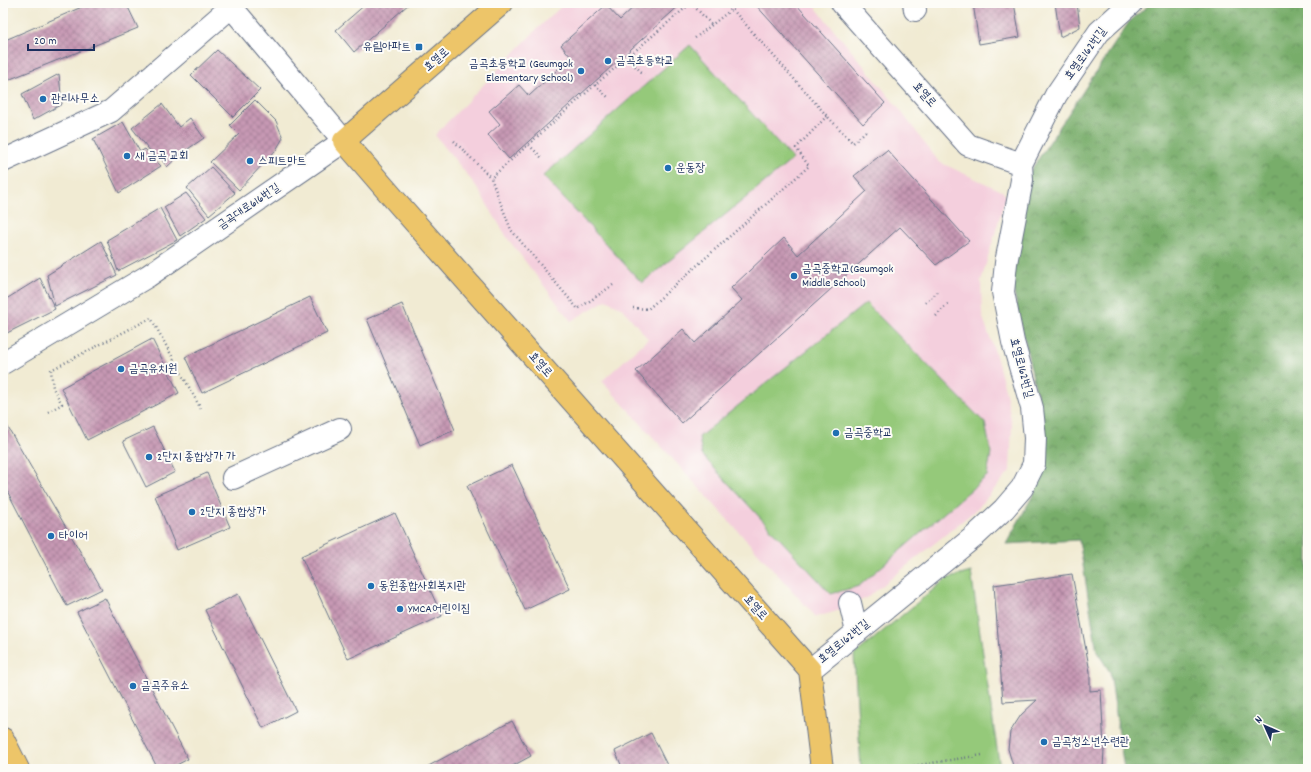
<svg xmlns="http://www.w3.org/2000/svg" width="1311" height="772" viewBox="0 0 1311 772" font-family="Dekko,'Poor Story',sans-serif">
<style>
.built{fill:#f4cfdd}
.forest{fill:url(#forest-crowns);stroke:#4a6e64}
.green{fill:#95c97a;stroke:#587c6c}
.building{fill:url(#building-cross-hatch)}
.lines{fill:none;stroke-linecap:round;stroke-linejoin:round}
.minor-casing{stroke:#667187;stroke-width:24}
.major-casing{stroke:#667187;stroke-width:24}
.path{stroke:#667187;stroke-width:2.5;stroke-dasharray:1 3;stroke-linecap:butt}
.minor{stroke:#fff;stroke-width:22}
.major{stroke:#edc569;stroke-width:22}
.poi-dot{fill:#1f6fb2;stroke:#fdfcf7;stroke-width:1.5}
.labels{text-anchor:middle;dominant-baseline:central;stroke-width:4;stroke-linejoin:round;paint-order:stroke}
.poi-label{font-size:12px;fill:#1b2f5e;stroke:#fdfcf7;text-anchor:start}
.street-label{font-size:12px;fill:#1b2f5e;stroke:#fdfcf7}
</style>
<defs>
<pattern id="forest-crowns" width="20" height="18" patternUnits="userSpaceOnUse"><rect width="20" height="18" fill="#78ad6a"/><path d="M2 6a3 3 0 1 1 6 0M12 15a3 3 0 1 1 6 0" fill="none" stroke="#628d5a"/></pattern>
<pattern id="building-cross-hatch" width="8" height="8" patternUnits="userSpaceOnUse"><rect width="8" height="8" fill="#c799b4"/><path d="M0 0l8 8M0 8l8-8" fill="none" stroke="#a17d96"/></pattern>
</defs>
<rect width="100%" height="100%" fill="#fdfcf7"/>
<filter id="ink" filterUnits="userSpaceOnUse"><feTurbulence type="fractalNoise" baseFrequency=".025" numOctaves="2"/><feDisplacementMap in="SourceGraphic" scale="8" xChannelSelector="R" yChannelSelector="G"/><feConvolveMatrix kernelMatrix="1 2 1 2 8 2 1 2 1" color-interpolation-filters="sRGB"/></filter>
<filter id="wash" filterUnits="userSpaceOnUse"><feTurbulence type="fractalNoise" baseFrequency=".012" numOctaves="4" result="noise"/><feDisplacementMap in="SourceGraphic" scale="16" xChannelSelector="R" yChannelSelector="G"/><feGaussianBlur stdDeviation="0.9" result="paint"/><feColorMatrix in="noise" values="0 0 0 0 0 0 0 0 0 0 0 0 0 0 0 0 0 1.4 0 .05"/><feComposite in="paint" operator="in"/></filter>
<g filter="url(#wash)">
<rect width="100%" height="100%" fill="#f1ebd3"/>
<path class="built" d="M565 3H812L900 110 939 162 1002 191 1006 196 981 281 982 315 994 349 1005 389 1012 425 1010 471 977 509 867 598 834 612 816 617 602 381 648 339 622 308 606 300 571 321 508 239 476 186 435 135 537 29Z"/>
<path class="forest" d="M1151 3H1308V769H1124L1110 672 1097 652 1079 540 1006 544 1043 477V445L1038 400 1012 284 1029 173 1129 22Z"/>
<path class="green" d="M690 45 793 159 642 283 543 176Z
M866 303 985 423 991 453 987 476 859 586 831 594 702 455 699 437Z
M971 572 1000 769H861L854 655 946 579Z"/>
<g id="blocks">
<path class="building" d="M91 3H126L138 28 3 82V41Z
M367 3H410L354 52 336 30Z
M638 3H682L509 159 488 135 500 124 489 111 519 85 529 96 571 57 561 45 606 5 620 20Z
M754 3H795L885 103 863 124Z
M973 3H1014L1020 37 979 44Z
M1055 3H1077L1080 27 1060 37Z
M217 50 260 90 233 117 191 75Z
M59 74 62 104 33 120 22 94Z
M255 100 276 121 283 138 276 150 239 190 210 162 239 134 230 125Z
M162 104 179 127 190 118 204 138 182 153 167 167 159 155 155 157 132 128Z
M123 122 140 152 145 149 161 166 119 193 93 139Z
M887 150 969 241 936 265 900 227 682 423 636 371 683 329 695 343 742 300 731 288 784 238 798 255 867 191 854 176Z
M211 167 235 193 209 215 187 188Z
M186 193 206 218 180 236 164 207Z
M160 208 177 240 118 271 107 240Z
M101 241 117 275 55 306 47 275Z
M40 278 55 309 3 335V301Z
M310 297 327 333 202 393 185 357Z
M402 304 455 430 420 445 367 319Z
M152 339 179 393 87 440 61 388Z
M3 419 102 589 67 606 3 483Z
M153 427 175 472 146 487 123 441Z
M512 465 570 589 525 610 467 486Z
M207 473 230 527 177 550 155 496Z
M395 513 442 616 348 659 301 556Z
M1072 574 1090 672V691L1101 690 1104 749 1103 769H1014L1008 749 1010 732 1021 715 1037 700 1003 702 994 585Z
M238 594 296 711 263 728 205 610Z
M105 598 188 759 169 769H158L77 612Z
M512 721 531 756 507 769H423Z
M651 733 669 769H623L615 751Z"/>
</g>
</g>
<g filter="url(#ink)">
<use href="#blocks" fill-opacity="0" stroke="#667187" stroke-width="1"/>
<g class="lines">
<g class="minor-casing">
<path id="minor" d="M842 3 968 145 1021 164
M914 3 915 10
M3 161 111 111 231 7
M3 363 148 276 344 141 228 3
M233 478 340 429
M850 603 857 632
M810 670 975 536 1004 509 1022 488 1034 464 1035 438 1032 408 1013 342 1003 292 1006 263 1022 180 1021 164 1056 95 1099 32 1131 3"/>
</g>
<g class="major-casing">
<path id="major" d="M502 3 344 141 395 200 810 670 822 769
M3 739 18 769"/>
</g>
<path class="path" d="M691 3 711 24
M695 38 732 9 827 116 853 143 866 131
M626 58 644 74
M595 85 609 98
M454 141 491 178
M529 145 543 159
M613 285 578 309 511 230 491 178 595 85 691 3
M925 303 940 290
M633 308 648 309 809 166 796 148 827 116
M936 316 950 302
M48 412 62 404 53 388 51 370 151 318 201 409
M894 769 982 755"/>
<use href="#minor" class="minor"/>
<use href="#major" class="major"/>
</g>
</g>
<g class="poi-dot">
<rect x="415" y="43" width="8" height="8" rx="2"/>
<circle cx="608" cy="61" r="4"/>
<circle cx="581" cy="71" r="4"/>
<circle cx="43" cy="99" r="4"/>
<circle cx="127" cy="156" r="4"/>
<circle cx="250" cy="161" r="4"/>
<circle cx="668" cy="168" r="4"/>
<circle cx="794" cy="276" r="4"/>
<circle cx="121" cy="369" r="4"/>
<circle cx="836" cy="433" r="4"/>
<circle cx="149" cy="457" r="4"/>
<circle cx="192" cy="512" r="4"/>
<circle cx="51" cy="536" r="4"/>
<circle cx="371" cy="586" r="4"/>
<circle cx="400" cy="609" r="4"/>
<circle cx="133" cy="686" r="4"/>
<circle cx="1044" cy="742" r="4"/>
</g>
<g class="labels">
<g class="poi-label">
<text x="411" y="47" text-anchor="end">유림아파트</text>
<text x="616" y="61">금곡초등학교</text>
<text x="573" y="64" text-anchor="end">금곡초등학교 (Geumgok<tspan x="573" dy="14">Elementary School)</tspan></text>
<text x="51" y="99">관리사무소</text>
<text x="135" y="156">새 금곡 교회</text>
<text x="258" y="161">스피트마트</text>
<text x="676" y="168">운동장</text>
<text x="802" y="269">금곡중학교(Geumgok<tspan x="802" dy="14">Middle School)</tspan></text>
<text x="129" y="369">금곡유치원</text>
<text x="844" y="433">금곡중학교</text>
<text x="157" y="457">2단지 종합상가 가</text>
<text x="200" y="512">2단지 종합상가</text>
<text x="59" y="536">타이어</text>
<text x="379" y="586">동원종합사회복지관</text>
<text x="408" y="609">YMCA어린이집</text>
<text x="141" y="686">금곡주유소</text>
<text x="1052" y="742">금곡청소년수련관</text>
</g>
<g class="street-label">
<text transform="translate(1086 54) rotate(-54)">효열로162번길</text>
<text transform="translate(437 60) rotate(-41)">효열로</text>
<text transform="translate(924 95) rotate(49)">효열로</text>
<text transform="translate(249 207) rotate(-34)">금곡대로616번길</text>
<text transform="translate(540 365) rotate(49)">효열로</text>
<text transform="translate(1021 368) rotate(75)">효열로162번길</text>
<text transform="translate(755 608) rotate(49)">효열로</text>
<text transform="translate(844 642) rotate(-39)">효열로162번길</text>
</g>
</g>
<rect width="1311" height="772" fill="none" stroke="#fdfcf7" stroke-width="16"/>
<g transform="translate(1265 726) rotate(315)" stroke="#fdfcf7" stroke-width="3" paint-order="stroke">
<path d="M0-3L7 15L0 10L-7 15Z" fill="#1b2f5e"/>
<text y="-6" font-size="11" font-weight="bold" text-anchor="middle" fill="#1b2f5e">N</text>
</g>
<path d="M28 44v6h66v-6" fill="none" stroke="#1b2f5e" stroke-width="2"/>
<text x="34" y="44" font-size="12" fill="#1b2f5e" stroke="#fdfcf7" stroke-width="3" paint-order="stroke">20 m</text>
</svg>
